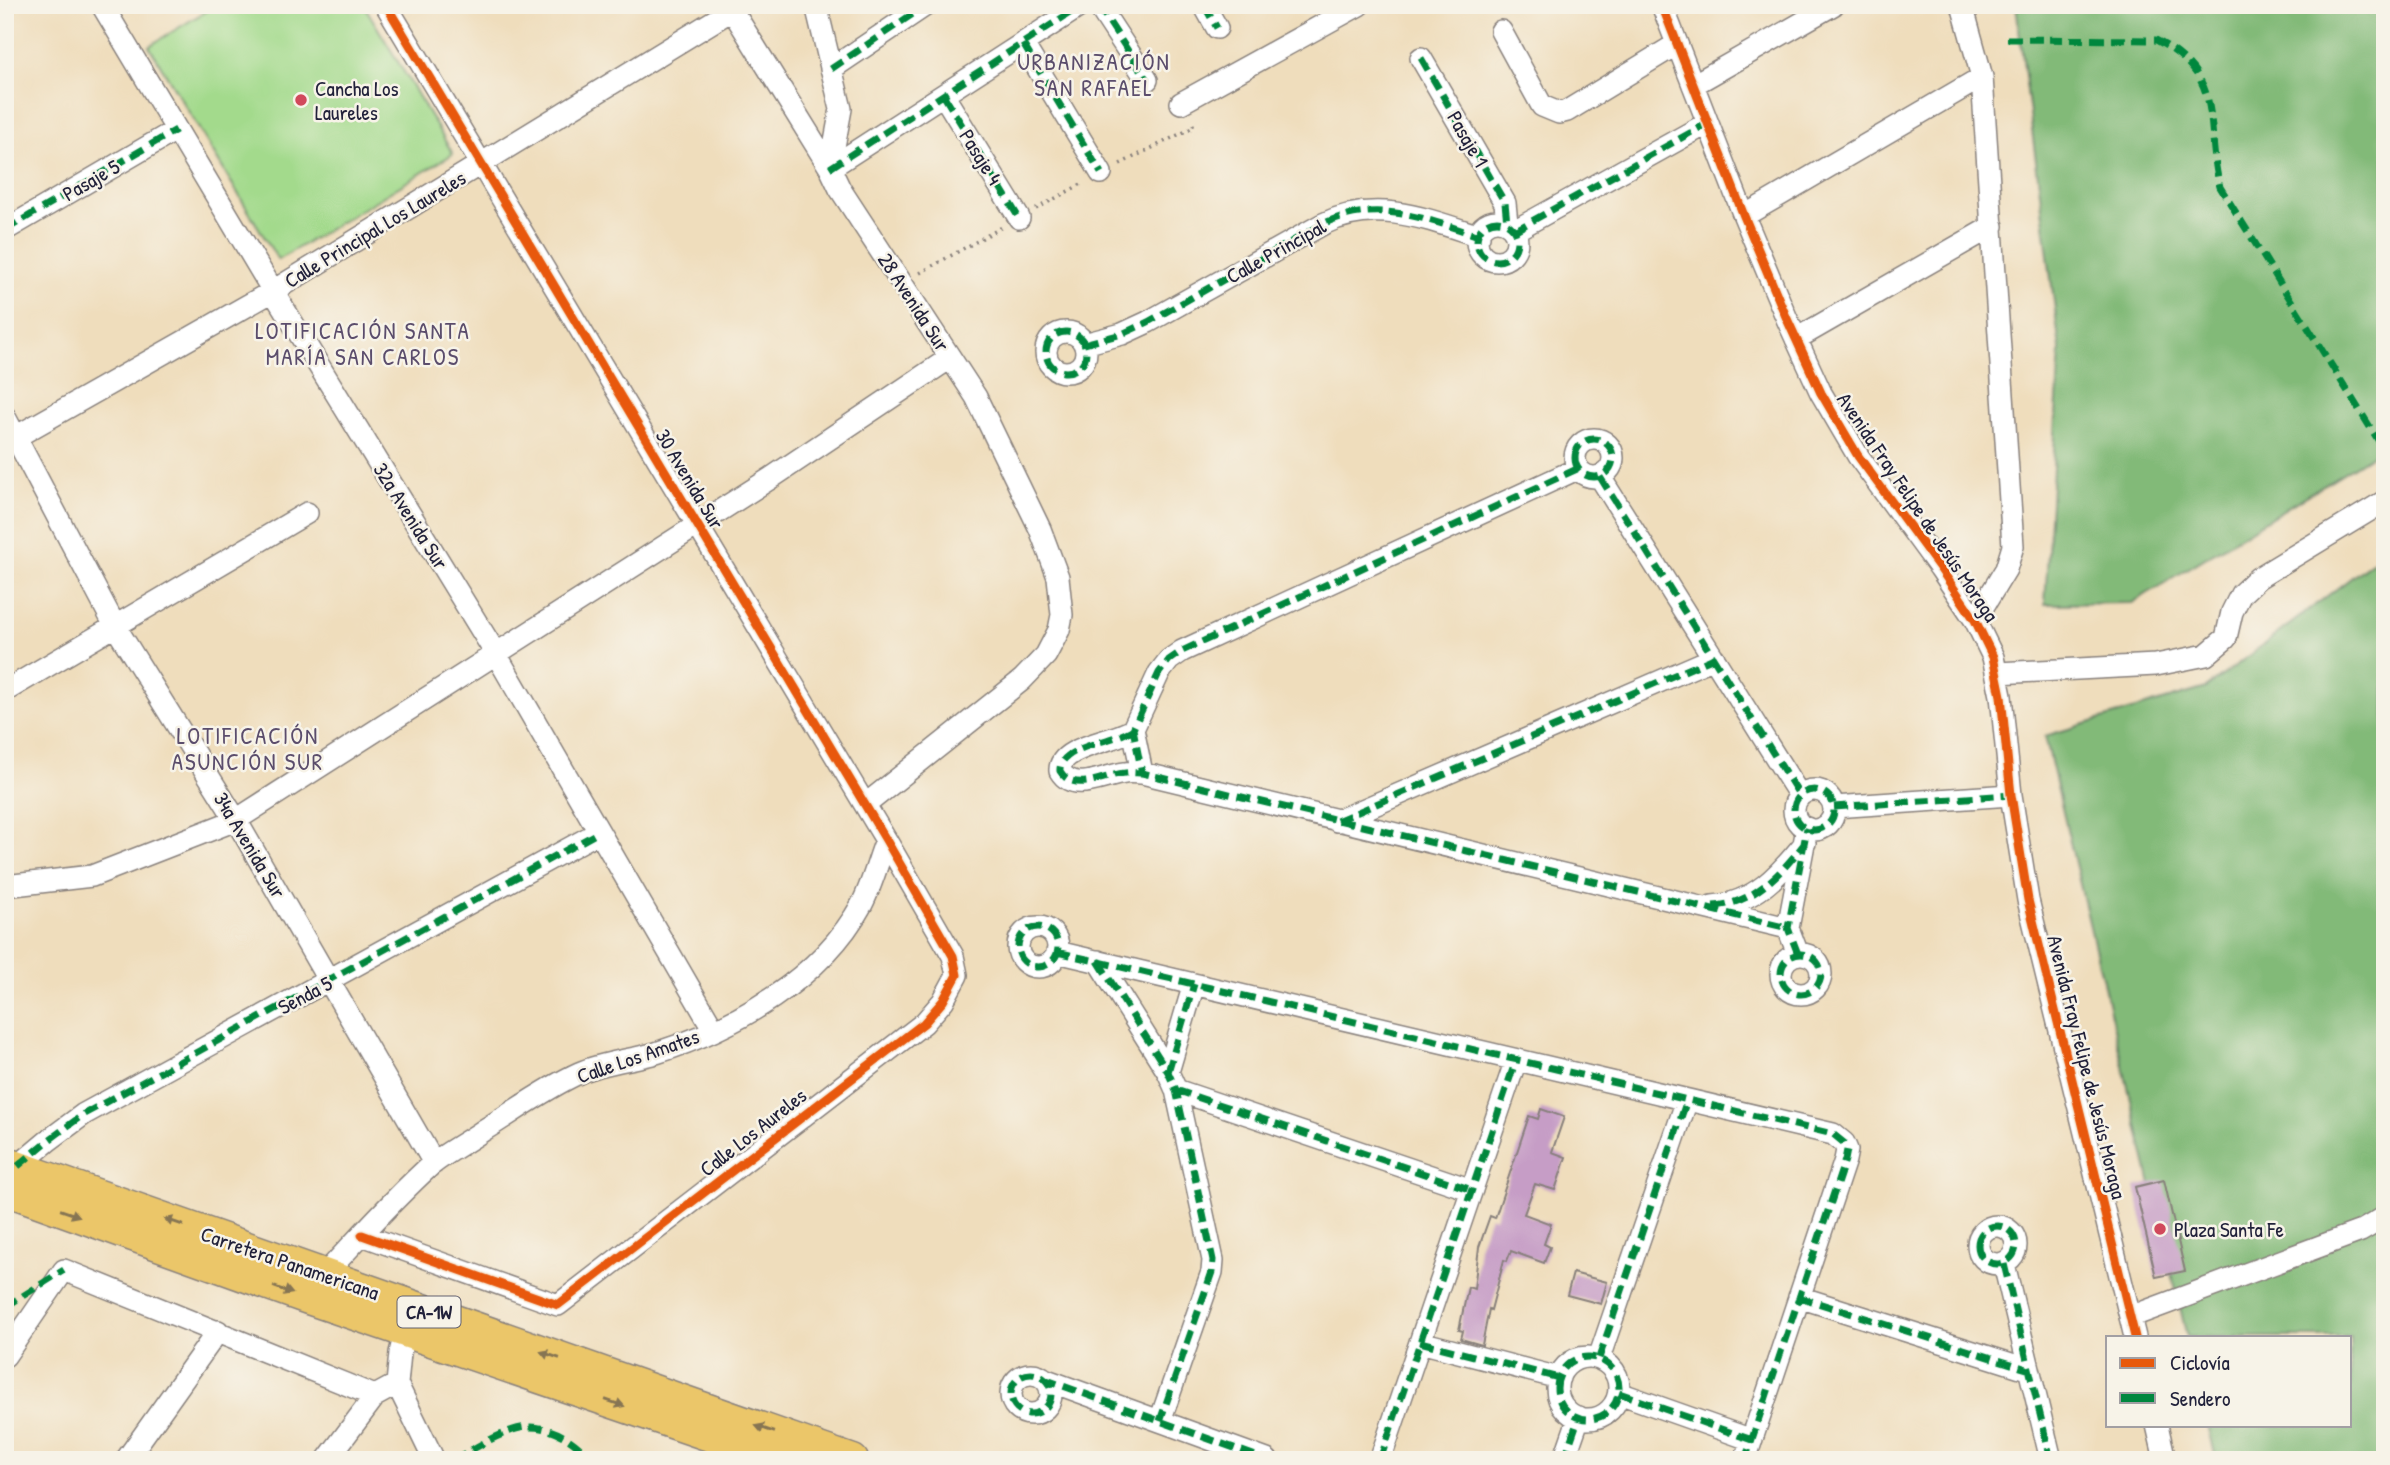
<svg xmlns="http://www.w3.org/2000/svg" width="2390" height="1465" viewBox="0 0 2390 1465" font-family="'Patrick Hand',sans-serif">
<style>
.green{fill:#a3da8c;stroke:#627e64;stroke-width:2}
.forest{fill:#82ba78;stroke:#526e5a;stroke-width:2}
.building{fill:#c69dc6}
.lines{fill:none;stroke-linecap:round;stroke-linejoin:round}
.minor-casing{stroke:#88807c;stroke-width:24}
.highway-casing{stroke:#88807c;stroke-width:33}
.path{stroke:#88807c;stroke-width:3.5;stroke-dasharray:2 5;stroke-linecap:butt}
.minor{stroke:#fff;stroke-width:21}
.highway{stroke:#ebc669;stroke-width:30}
.quiet{stroke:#00873e;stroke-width:7;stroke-dasharray:14 7;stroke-linecap:butt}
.cycleway-casing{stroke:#f7f3e8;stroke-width:13}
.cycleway{stroke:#e8590c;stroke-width:9}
.oneway{fill:#867452}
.poi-dot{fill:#d1495b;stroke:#f7f3e8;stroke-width:2.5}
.labels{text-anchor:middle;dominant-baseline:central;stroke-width:5;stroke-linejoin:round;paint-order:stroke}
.shield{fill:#f7f3e8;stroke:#62616f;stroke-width:2}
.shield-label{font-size:19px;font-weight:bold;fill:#22223b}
.poi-label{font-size:21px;fill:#22223b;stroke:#f7f3e8;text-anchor:start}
.street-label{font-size:21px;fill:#22223b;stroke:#f7f3e8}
.neighbourhood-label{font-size:23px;letter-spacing:2px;fill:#5b4d6c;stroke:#f7f3e8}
</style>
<rect width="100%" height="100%" fill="#f7f3e8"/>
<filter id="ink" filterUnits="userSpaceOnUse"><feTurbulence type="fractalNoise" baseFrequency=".0143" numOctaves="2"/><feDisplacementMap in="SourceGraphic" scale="14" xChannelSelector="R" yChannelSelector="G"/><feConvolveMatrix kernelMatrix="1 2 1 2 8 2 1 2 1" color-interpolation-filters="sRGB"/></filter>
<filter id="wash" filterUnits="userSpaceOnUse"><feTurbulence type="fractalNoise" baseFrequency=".00686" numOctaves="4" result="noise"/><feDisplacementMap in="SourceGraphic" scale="28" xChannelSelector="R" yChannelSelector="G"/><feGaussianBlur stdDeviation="1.57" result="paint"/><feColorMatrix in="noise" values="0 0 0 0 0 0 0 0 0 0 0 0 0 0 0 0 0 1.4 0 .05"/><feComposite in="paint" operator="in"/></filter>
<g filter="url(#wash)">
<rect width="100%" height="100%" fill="#efddbc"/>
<path class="green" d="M216 5H364L453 154 278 260 149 46Z"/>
<path class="forest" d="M2016 5H2385V447L2132 603 2045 604 2060 349Z
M2385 552V1460H2216L2208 1425H2350V1337H2187L2045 736 2206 688Z"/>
<g id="blocks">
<path class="building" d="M1541 1109 1564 1117 1552 1152 1566 1157 1555 1190 1535 1184 1524 1214 1551 1224 1544 1244 1550 1247 1544 1263 1511 1251 1507 1261 1504 1260 1491 1310 1489 1309 1482 1345 1461 1339 1463 1331 1459 1330 1468 1287 1474 1289 1479 1247 1490 1216 1495 1218 1529 1116 1538 1119Z
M2164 1180 2185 1271 2156 1277 2135 1187Z
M1573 1273 1607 1282 1601 1304 1567 1295Z"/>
</g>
</g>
<g filter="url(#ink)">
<use href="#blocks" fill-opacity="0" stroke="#88807c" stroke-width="2"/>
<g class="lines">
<g class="minor-casing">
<path id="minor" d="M102 5 273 291 496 654 714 1030
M729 5 830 168 840 189 976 397 1040 529 1058 577 1062 615 1059 630 1046 655 1022 680 865 805
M816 5 841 109 830 168
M1098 5 1147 80
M1204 5 1217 28
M1662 5 1744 216 1787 319 1821 393 1858 456 1940 568 1975 620 1993 657 2001 696 2011 795 2028 900 2135 1337
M1962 5 1982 77 2013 546 2006 569 1975 620
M1501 31 1542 106 1559 113 1567 111 1677 44
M1023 44 1101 173
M1421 58 1505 203 1507 223
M831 69 926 5
M1693 85 1833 5
M944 96 1019 218
M1181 103 1359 5
M830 168 1082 5
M1744 216 1982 77
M1477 241a20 20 0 1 1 40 0a20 20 0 1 1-40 0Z
M5 230 176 130
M1514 231 1708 123
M1046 352a20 20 0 1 1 40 0a20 20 0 1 1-40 0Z
M1796 339 1993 226
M1084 344 1122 334 1148 322 1323 224C1376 198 1427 219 1479 236
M5 417 115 626 236 820 434 1163
M1575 458a19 19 0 1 1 38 0a19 19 0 1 1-38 0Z
M5 443 273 291 740 5
M1577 469 1182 651 1169 660 1159 673 1133 729 1142 773 1788 928
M1600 477 1800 796
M1997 673 2156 665 2206 655 2226 638 2232 612 2241 594 2258 578 2385 501
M5 691 307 513
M1133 729C1116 742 1058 746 1060 771 1074 794 1104 775 1125 773 1130 772 1137 773 1142 773
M1794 810a20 20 0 1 1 40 0a20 20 0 1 1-40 0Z
M1834 807 2011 795
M1337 821 1714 658
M5 886 92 876 236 820 771 478 950 358
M1712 906C1754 904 1780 874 1805 843
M1018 947a20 20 0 1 1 40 0a20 20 0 1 1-40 0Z
M1057 952 1833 1134 1844 1143 1847 1150 1845 1160 1745 1460
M1798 954 1788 928 1807 828
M1781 974a20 20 0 1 1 40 0a20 20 0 1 1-40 0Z
M1098 961 1168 1072 1176 1090 1213 1260 1212 1272 1160 1421
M1168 1072 1194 984
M1176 1090 1472 1190
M18 1166 49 1140 84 1114 599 832
M1978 1245a19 19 0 1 1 38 0a19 19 0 1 1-38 0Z
M362 1235 558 1305 924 1023 943 1001 957 975 953 956 886 840 386 5
M2004 1264 2051 1460
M324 1275C359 1238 393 1199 431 1165 447 1152 467 1142 484 1130 515 1111 546 1088 579 1073 603 1062 632 1060 656 1053 735 1028 821 979 862 904 872 885 878 861 886 840
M1799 1297 2027 1369
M2130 1317 2361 1231 2385 1217
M405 1333 400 1353 397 1384 434 1460
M1420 1342 1559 1378
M5 1356 64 1270 375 1396 397 1384
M1557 1388a31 31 0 1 1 62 0a31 31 0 1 1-62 0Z
M1599 1358 1687 1100
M1011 1394a20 20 0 1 1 40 0a20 20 0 1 1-40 0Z
M1044 1379 1267 1460
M1619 1393 1752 1440
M2157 1425 2165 1460
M126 1460 218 1331
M327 1460 375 1396
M1380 1460 1516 1060
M1564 1460 1579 1417"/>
</g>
<g class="highway-casing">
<path id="highway" d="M5 1162 853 1460
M5 1190 308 1299 780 1460"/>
</g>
<path class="path" d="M1120 164 1194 127 1191 120
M1036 209 1085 182
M920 273 1002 227"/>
<use href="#minor" class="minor"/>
<use href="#highway" class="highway"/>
<path class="quiet" d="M1098 5 1147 80
M1204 5 1217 28
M2007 39 2156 40C2227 78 2204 122 2220 187L2385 451
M1023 44 1101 173
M1421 58 1505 203 1507 223
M831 69 926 5
M944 96 1019 218
M830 168 1082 5
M1477 241a20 20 0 1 1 40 0a20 20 0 1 1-40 0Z
M5 230 176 130
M1514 231 1708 123
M1046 352a20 20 0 1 1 40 0a20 20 0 1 1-40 0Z
M1084 344 1122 334 1148 322 1323 224C1376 198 1427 219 1479 236
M1575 458a19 19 0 1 1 38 0a19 19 0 1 1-38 0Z
M1577 469 1182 651 1169 660 1159 673 1133 729 1142 773 1788 928
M1600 477 1800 796
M1133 729C1116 742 1058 746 1060 771 1074 794 1104 775 1125 773 1130 772 1137 773 1142 773
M1794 810a20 20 0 1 1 40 0a20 20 0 1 1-40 0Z
M1834 807 2011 795
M1337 821 1714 658
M1713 906C1754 904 1781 873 1805 843
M1018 947a20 20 0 1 1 40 0a20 20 0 1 1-40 0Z
M1057 952 1833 1134 1844 1143 1847 1150 1845 1160 1745 1460
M1798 954 1788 928 1807 828
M1781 974a20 20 0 1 1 40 0a20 20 0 1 1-40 0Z
M1098 961 1168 1072 1176 1090 1213 1260 1212 1272 1160 1421
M1168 1072 1194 984
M1176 1090 1472 1190
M18 1166 49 1140 84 1114 599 832
M1978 1245a19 19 0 1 1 38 0a19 19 0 1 1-38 0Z
M2004 1264 2051 1460
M1799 1297 2027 1369
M5 1307 64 1270
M1420 1342 1559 1378
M1557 1388a31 31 0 1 1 62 0a31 31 0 1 1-62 0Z
M1599 1358 1687 1100
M1011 1394a20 20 0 1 1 40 0a20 20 0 1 1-40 0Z
M1044 1379 1267 1460
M1619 1393 1752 1440
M453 1460C472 1450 492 1437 513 1430 541 1420 574 1437 590 1460
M1380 1460 1516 1060
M1564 1460 1579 1417"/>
<g class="cycleway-casing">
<path id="cycleway" d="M1662 5 1744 216 1787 319 1821 393 1858 456 1940 568 1975 620 1993 657 2001 696 2011 795 2028 900 2135 1337
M362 1235 558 1305 924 1023 943 1001 957 975 953 956 886 840 386 5"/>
</g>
<use href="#cycleway" class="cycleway"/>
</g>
<defs><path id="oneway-solid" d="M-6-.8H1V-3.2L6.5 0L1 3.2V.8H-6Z" transform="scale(1.75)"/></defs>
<g class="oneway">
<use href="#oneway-solid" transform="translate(70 1213) rotate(19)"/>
<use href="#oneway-solid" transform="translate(174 1222) rotate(-161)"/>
<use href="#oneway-solid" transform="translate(283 1290) rotate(20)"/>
<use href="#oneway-solid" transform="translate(550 1355) rotate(-161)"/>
<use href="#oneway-solid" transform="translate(615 1403) rotate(19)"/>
<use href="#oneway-solid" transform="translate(765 1429) rotate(-161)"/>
</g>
</g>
<g class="poi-dot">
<circle cx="301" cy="100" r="7"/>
<circle cx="2160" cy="1229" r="7"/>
</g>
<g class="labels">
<rect class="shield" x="397.5" y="1296.5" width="63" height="31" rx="5"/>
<g class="shield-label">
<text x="429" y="1312">CA-1W</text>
</g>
<g class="poi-label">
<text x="315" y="88">Cancha Los<tspan x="315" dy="24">Laureles</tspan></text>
<text x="2174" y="1229">Plaza Santa Fe</text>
</g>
<g class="street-label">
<text transform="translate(1468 139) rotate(60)">Pasaje 1</text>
<text transform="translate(981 157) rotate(58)">Pasaje 4</text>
<text transform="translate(91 180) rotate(-30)">Pasaje 5</text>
<text transform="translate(375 229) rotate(-31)">Calle Principal Los Laureles</text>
<text transform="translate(1276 251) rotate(-29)">Calle Principal</text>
<text transform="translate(914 302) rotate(57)">28 Avenida Sur</text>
<text transform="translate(690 479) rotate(59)">30 Avenida Sur</text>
<text transform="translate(1918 507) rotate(56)">Avenida Fray Felipe de Jesús Moraga</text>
<text transform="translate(411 516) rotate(58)">32a Avenida Sur</text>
<text transform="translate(250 845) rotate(59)">34a Avenida Sur</text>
<text transform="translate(305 995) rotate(-28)">Senda 5</text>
<text transform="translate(638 1056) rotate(-19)">Calle Los Amates</text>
<text transform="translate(2087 1067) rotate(76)">Avenida Fray Felipe de Jesús Moraga</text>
<text transform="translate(753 1132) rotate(-38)">Calle Los Aureles</text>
<text transform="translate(290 1263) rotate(19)">Carretera Panamericana</text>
</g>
<g class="neighbourhood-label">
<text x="1094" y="61">URBANIZACIÓN<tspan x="1094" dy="26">SAN RAFAEL</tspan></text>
<text x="363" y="330">LOTIFICACIÓN SANTA<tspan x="363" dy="26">MARÍA SAN CARLOS</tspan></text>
<text x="248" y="735">LOTIFICACIÓN<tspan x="248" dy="26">ASUNCIÓN SUR</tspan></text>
</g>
</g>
<rect width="2390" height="1465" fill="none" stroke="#f7f3e8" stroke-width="28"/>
<rect x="2106" y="1336" width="245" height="91" fill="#f7f3e8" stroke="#a29fa3" stroke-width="2"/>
<rect x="2120" y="1358" width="35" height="10" fill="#e8590c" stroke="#a29fa3" stroke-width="2"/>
<text x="2170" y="1370" font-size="21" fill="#22223b">Ciclovía</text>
<rect x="2120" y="1393" width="35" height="10" fill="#00873e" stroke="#a29fa3" stroke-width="2"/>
<text x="2170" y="1406" font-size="21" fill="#22223b">Sendero</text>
</svg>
